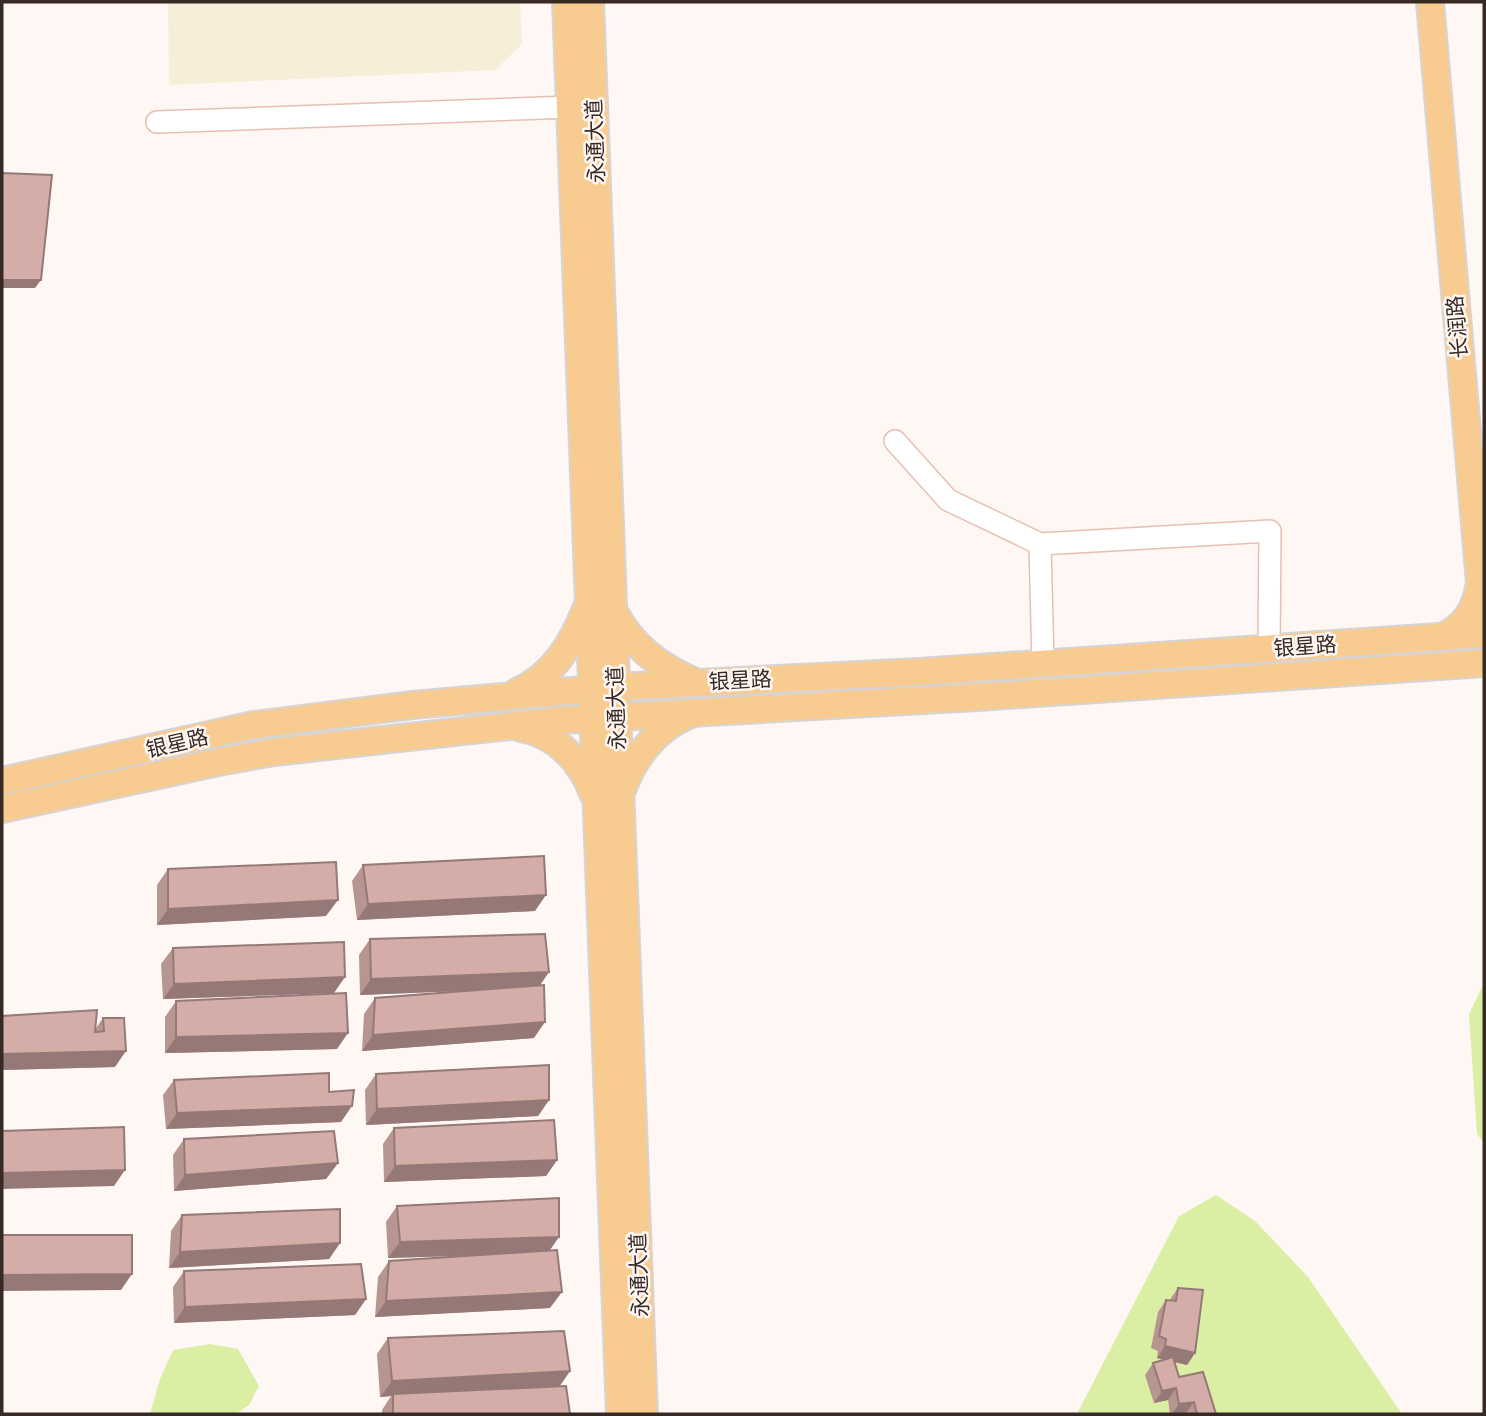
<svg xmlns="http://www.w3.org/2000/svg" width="1486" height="1416" viewBox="0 0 1486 1416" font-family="'PT Sans Narrow','Noto Sans SC',sans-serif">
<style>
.education{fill:#f7eed9}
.green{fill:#daefa4}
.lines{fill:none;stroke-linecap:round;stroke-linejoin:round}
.minor-casing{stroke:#e5c0b1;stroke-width:24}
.major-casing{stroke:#d7d4d3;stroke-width:30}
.minor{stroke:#fff;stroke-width:21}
.major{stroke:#f8cc90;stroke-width:26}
.wall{fill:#b79590}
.shaded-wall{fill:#957976}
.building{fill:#d5ada8;stroke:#957976;stroke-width:2}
.labels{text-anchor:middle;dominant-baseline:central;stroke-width:5;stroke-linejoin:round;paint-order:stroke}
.street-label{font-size:21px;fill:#372924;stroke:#fff7f4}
</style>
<rect width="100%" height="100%" fill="#fff7f4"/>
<path class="education" d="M168 2H520L522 44 495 70 169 85Z"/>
<path class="green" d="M1484 983V1143L1477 1134 1469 1014Z
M1216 1195 1255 1221 1308 1277 1402 1414H1077L1179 1216Z
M210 1344 238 1349 259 1386 249 1405 236 1414H150L160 1379 173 1350Z"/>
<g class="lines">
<g class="minor-casing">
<path id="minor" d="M157 122 570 107
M895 441 948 500 1040 544 1270 531 1269 649
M1040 544 1043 664"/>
</g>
<g class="major-casing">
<path id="major" d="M566 2 620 1414
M590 2 644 1414
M1430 2 1480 583C1476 608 1466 626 1442 637
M613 610C632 646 658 666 695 682
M517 692C553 676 572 644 586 609
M521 728C556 734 581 761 593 793
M2 781 254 725 413 705 615 687 919 672 1484 634
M622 790C634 757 656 728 689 715
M2 809 218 762 274 752 564 720 978 697 1484 663"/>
</g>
<use href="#minor" class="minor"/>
<use href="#major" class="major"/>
</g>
<path class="wall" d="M363 865 535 911 357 920 352 881Z
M168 869 326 916 157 925V885Z
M370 939 549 972 540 985 534 1038 362 1051 364 1014 375 998 458 991 360 995 359 955Z
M173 948 334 993 337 1049 165 1053V1017L176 1001 331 993 163 999 161 964Z
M103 1018 115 1067 2 1070 96 1028Z
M376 1074 549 1100 538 1116 366 1125 365 1090Z
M174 1080 329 1092 341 1122 166 1129 163 1095Z
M394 1128 557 1160 546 1176 384 1182 383 1144Z
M184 1139 338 1163 326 1179 174 1191 173 1155Z
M397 1206 549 1251 550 1308 375 1317 378 1277 389 1261 485 1255 388 1258 386 1222Z
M182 1215 340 1243 329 1259 169 1268 171 1231Z
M184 1271 366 1299 355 1315 174 1323 173 1287Z
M1178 1288 1195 1353 1187 1365 1175 1362 1179 1377 1216 1414H1170L1168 1400 1154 1403 1145 1375 1153 1363 1164 1360 1157 1358 1158 1351 1151 1348 1158 1312 1166 1300 1169 1301Z
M388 1338 570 1371 559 1387 570 1414H382V1410L391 1396 380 1397 377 1354Z"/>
<path class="shaded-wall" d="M2 280H41L35 288H2Z
M546 895 535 911 357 920 368 904Z
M338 900 326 916 157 925 168 909Z
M549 972 538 988 360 995 371 979Z
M345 977 334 993 163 999 174 984Z
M545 1022 534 1038 362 1051 373 1035Z
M348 1033 337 1049 165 1053 176 1037Z
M126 1051 115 1067 2 1070V1054Z
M549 1100 538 1116 366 1125 377 1109Z
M352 1106 341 1122 166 1129 177 1113Z
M557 1160 546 1176 384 1182 395 1166Z
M338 1163 326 1179 174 1191 185 1175Z
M125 1170 114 1186 2 1189V1173Z
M559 1237 548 1253 388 1258 400 1242Z
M340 1243 329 1259 169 1268 180 1252Z
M132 1274 121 1290 2 1291V1275Z
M562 1292 550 1308 375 1317 386 1301Z
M366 1299 355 1315 174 1323 185 1307Z
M1165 1346 1195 1353 1187 1365 1157 1358Z
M570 1371 559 1387 393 1394 391 1396 380 1397 392 1381Z
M1176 1388 1168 1400 1154 1403 1162 1391Z
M1194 1402 1185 1414H1172L1179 1404Z"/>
<path class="building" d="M2 173 52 175 41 280H2Z
M544 856 546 895 368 904 363 865Z
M336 862 338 900 168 909V869Z
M545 934 549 972 371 979 370 939Z
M344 942 345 977 174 984 173 948Z
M544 985 545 1022 373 1035 375 998Z
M346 993 348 1033 176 1037V1001Z
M97 1010 95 1032 104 1031 103 1018H124L126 1051 2 1054V1016Z
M549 1065V1100L377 1109 376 1074Z
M329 1073V1092L354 1090 352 1106 177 1113 174 1080Z
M554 1120 557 1160 395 1166 394 1128Z
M124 1127 125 1170 2 1173V1131Z
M334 1131 338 1163 185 1175 184 1139Z
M559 1198V1237L400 1242 397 1206Z
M340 1209V1243L180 1252 182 1215Z
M2 1235H132V1274L2 1275Z
M557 1250 562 1292 386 1301 389 1261Z
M361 1264 366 1299 185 1307 184 1271Z
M1178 1288 1203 1290 1195 1353 1165 1346 1166 1339 1159 1336 1166 1300 1176 1301Z
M564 1331 570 1371 392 1381 388 1338Z
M1173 1357 1179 1377 1203 1372 1216 1414H1197L1194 1402 1179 1404 1176 1388 1162 1391 1153 1363Z
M566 1386 570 1414H393V1394Z"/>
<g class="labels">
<g class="street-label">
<text transform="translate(595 141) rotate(-92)">永通大道</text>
<text transform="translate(1457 327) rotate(-95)">长润路</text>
<text transform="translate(1305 646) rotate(-4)">银星路</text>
<text transform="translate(740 680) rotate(-3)">银星路</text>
<text transform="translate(616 708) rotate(-92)">永通大道</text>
<text transform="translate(177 743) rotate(-13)">银星路</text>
<text transform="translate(639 1275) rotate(-92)">永通大道</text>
</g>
</g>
<rect width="1486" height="1416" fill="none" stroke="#372924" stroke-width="7"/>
</svg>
